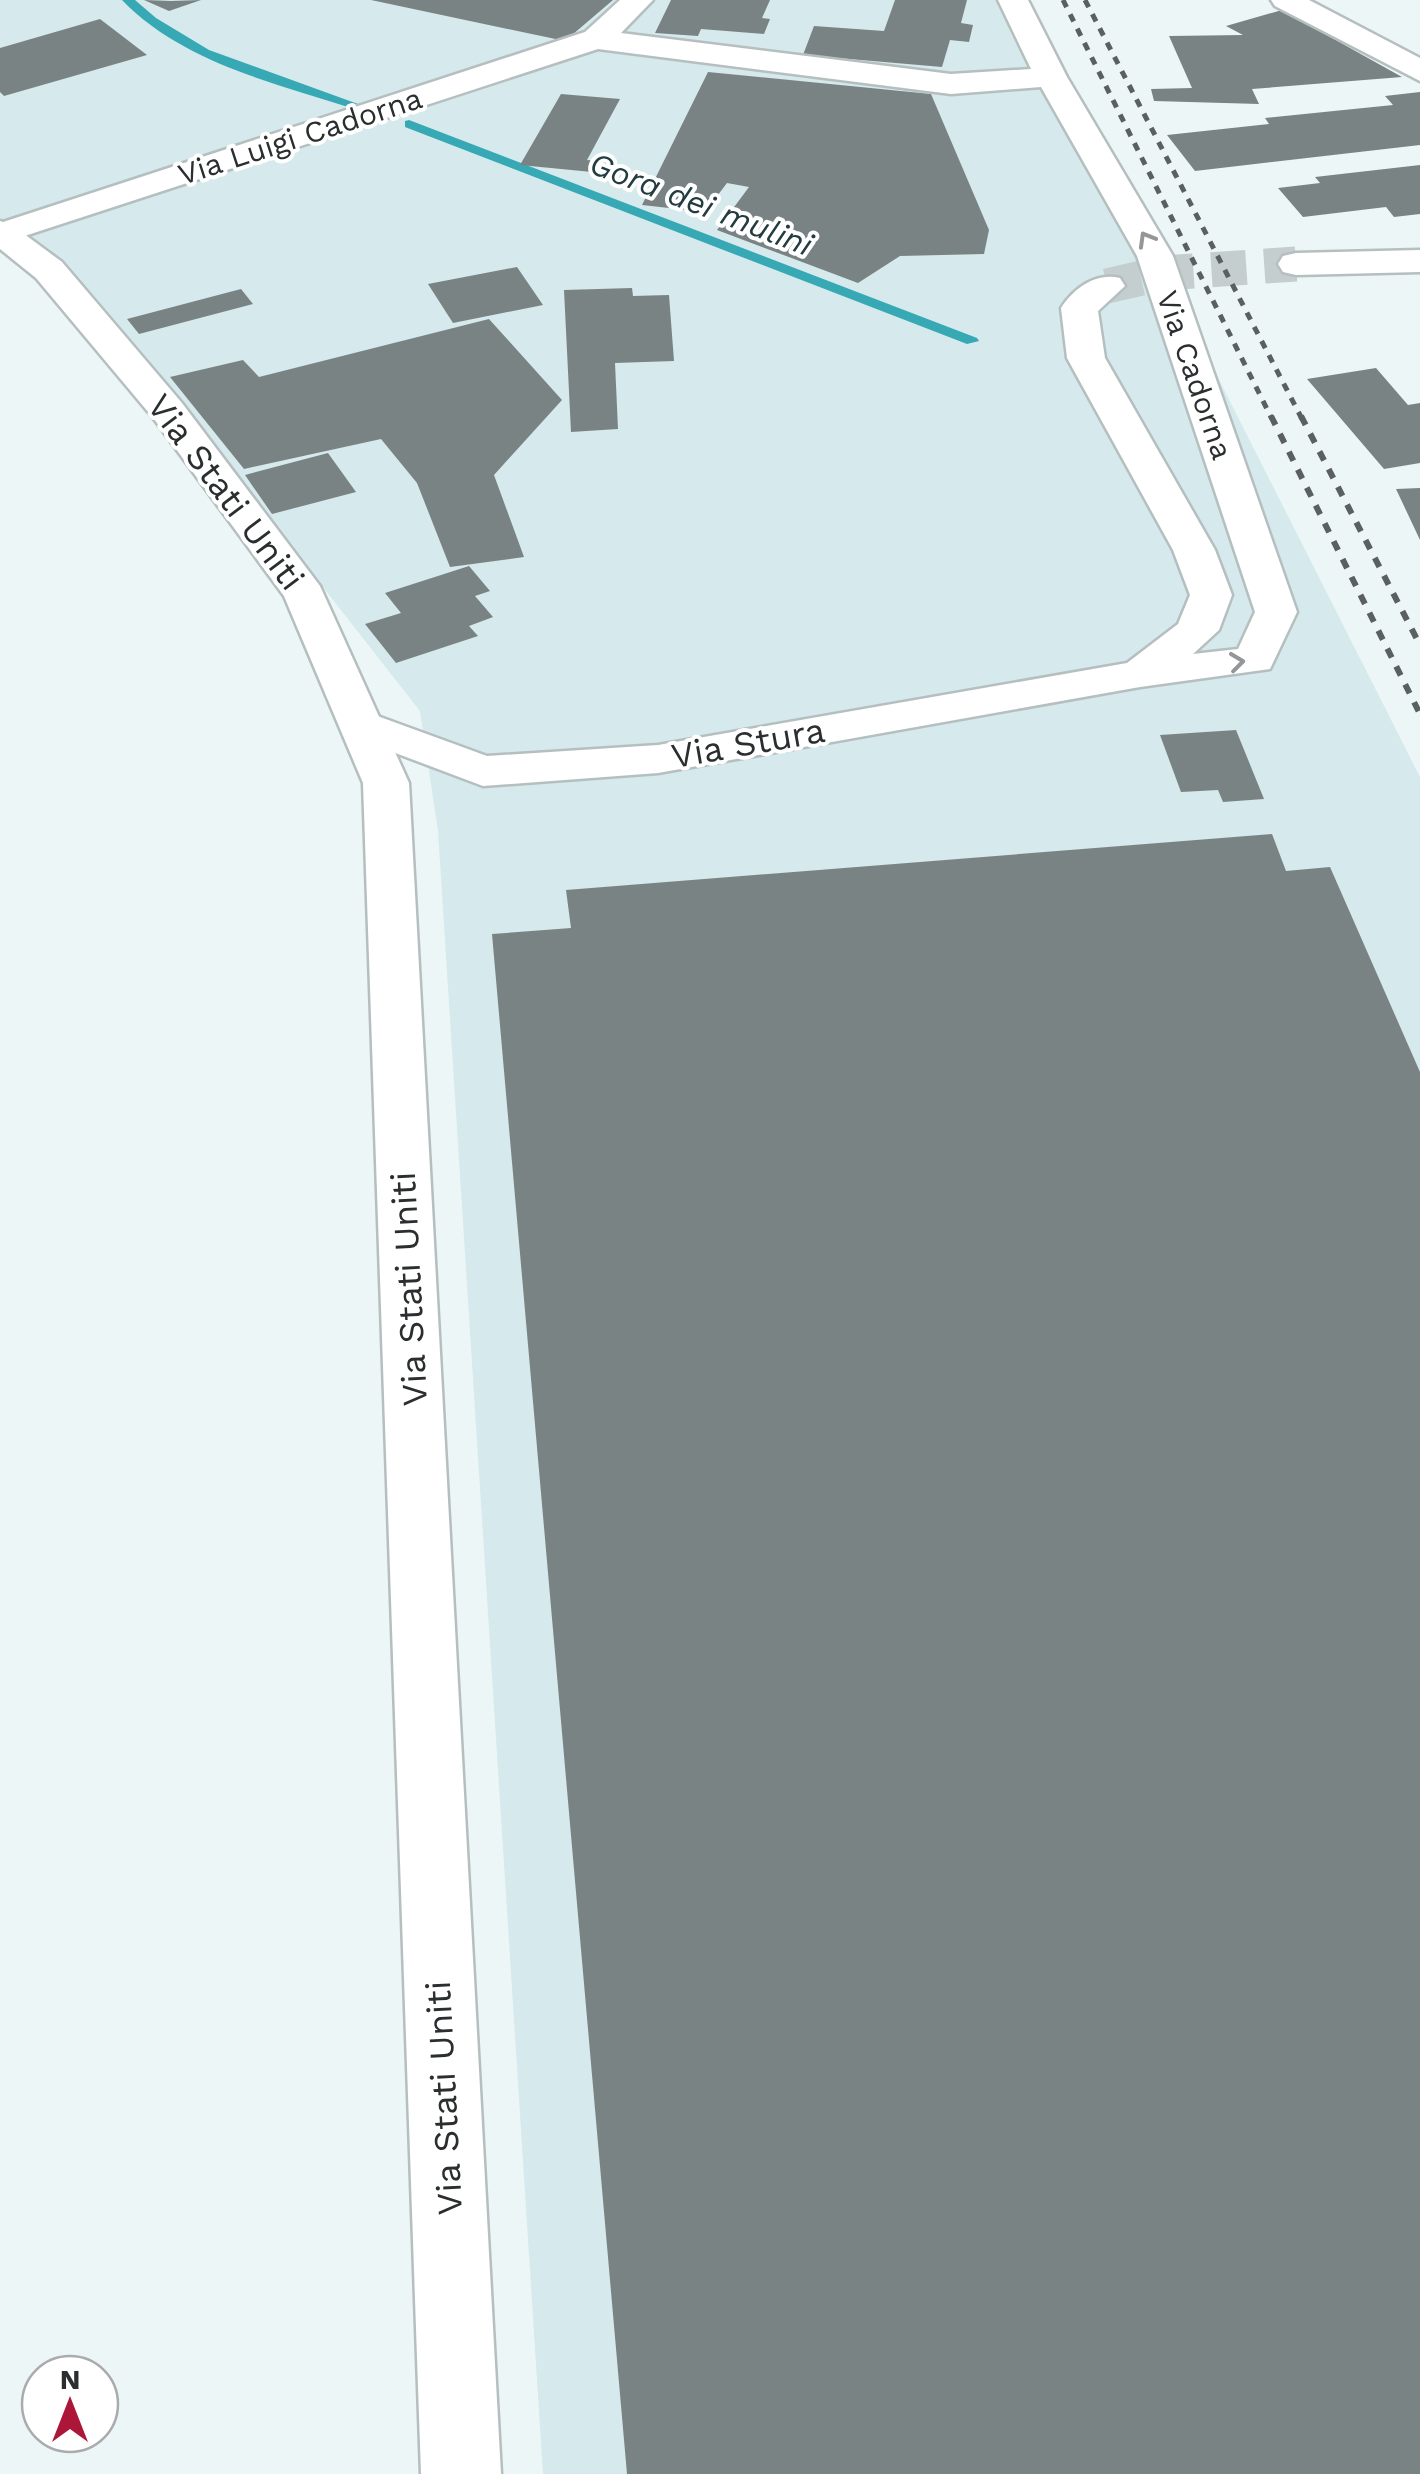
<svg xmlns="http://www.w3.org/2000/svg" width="1420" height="2474" viewBox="0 0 1420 2474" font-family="'Work Sans',sans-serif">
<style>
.built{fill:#d6e9ec}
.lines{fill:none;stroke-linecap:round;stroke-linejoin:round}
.stream{fill:#37a9b5;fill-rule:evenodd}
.building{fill:#7a8384}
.minor-tunnel{stroke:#c5cecf;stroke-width:35;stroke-dasharray:35 18;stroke-linecap:butt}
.minor-casing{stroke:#b5bfc0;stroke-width:5}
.tertiary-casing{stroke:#b5bfc0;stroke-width:5}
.minor{fill:#fff;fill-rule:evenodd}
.tertiary{fill:#fff;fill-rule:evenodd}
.rail-far1{stroke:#5a5f60;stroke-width:5;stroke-dasharray:8 8;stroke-linecap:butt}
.rail{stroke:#5a5f60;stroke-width:6;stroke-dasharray:10 10;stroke-linecap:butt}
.oneway{stroke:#949697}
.labels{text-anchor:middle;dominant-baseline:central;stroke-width:8;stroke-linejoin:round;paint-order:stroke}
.far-street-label{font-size:30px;fill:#2a2e2f;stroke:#fff}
.far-water-label{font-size:32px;font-style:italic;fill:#223c3f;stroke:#fff}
.street-label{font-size:35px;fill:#2a2e2f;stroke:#fff}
</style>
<rect width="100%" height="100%" fill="#ecf6f7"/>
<path class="built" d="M0 0H1027L1420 777V2474H543L438 831 420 711 105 309 0 226Z"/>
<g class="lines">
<path class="stream" d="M122 0H135L156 18 209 50 358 104 348 107C270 82 181 61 122 0Z
M409 120 977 338 979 341 967 344 405 127V121Z"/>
</g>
<path class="building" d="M144 0 171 1 201 0 169 11Z
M371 0H613L565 41Z
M671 0H770L762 18 770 19 764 34 701 29 698 36 655 33Z
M895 0H967L961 23 973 25 969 42 950 40 942 67 803 55 814 26 884 31Z
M1282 10 1402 77 1252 89 1259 104 1154 101 1151 89 1192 88 1169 36 1243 35 1226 26Z
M100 19 147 55 4 96 0 92V48Z
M708 72 931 94 989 230 984 254 900 256 858 283 717 230 749 187 727 183 705 212 642 205Z
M1420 92V145L1195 171 1167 135 1269 124 1265 118 1393 105 1385 96Z
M561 94 620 99 587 160 607 162 602 173 520 165Z
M1420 165V214L1394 217 1386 207 1303 217 1278 188 1320 183 1315 177Z
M517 267 543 305 453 323 428 284Z
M632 288 633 296 669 295 674 361 615 363 618 429 571 432 564 290Z
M241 289 253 304 139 334 127 319Z
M489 319 562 400 494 475 524 557 450 567 417 483 381 439 244 469 170 377 243 360 259 377Z
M1376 368 1408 405 1420 403V463L1384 469 1307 379Z
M328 453 356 492 272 514 245 475Z
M1420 488V540L1396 489Z
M469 566 490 591 475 596 493 617 469 626 478 636 396 663 365 624 401 613 385 593Z
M1236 730 1264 799 1223 802 1218 790 1181 792 1160 735Z
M1272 834 1286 871 1330 867 1420 1072V2474H627L492 934 571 928 566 890Z"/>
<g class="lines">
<path class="minor-tunnel" d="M1107 286 1163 273 1296 264"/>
<g class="minor-casing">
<path id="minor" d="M620 0H653L621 33 951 74 1031 69 998 0H1028L1067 77 1173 256 1297 612 1270 669 1140 687 658 773 483 786 345 734 339 724 345 714 361 710 487 756 658 745 1127 663 1178 624 1190 595 1173 550 1067 358 1061 308C1074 288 1096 272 1120 278L1125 286 1098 311 1105 358 1215 550 1232 595 1219 630 1193 654 1238 649 1255 612 1137 256 1041 87 951 94 598 49 0 244V223L585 32Z
M1271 0H1309L1420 58V81L1275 6Z
M1420 250V272L1296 275 1283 272 1278 264 1283 256 1296 253Z"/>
</g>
<g class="tertiary-casing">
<path id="tertiary" d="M0 221 12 225 62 262 182 403 320 586 409 783 501 2474H421L363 783 284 596 154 419 36 278 0 249Z"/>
</g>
<use href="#minor" class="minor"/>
<use href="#tertiary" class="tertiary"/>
<path class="rail-far1" d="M1063 0 1272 419
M1085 0 1302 419"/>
<path class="rail" d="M1271 416 1420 714
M1301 416 1420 645"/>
</g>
<defs><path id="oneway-chevron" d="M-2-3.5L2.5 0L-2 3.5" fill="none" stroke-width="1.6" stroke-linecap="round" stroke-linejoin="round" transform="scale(2.5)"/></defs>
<g class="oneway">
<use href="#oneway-chevron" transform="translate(1146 239) rotate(-120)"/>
<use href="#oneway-chevron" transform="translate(1237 662) rotate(-7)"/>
</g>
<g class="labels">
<g class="far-street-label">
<text transform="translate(300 136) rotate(-18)">Via Luigi Cadorna</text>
<text transform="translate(1195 375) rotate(71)">Via Cadorna</text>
</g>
<g class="far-water-label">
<text transform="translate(701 204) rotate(21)">Gora dei mulini</text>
</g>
<g class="street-label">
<text transform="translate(226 492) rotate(53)">Via Stati Uniti</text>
<text transform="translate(748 743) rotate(-10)">Via Stura</text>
<text transform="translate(409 1289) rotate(-93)">Via Stati Uniti</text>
<text transform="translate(444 2098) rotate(-93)">Via Stati Uniti</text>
</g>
</g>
<g transform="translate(70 2404)"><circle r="48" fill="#ffffff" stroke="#aaabac" stroke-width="2.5"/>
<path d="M0-8L18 38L0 25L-18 38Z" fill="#ab1639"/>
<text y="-15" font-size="28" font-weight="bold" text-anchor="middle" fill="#2a2e2f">N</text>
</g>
</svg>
